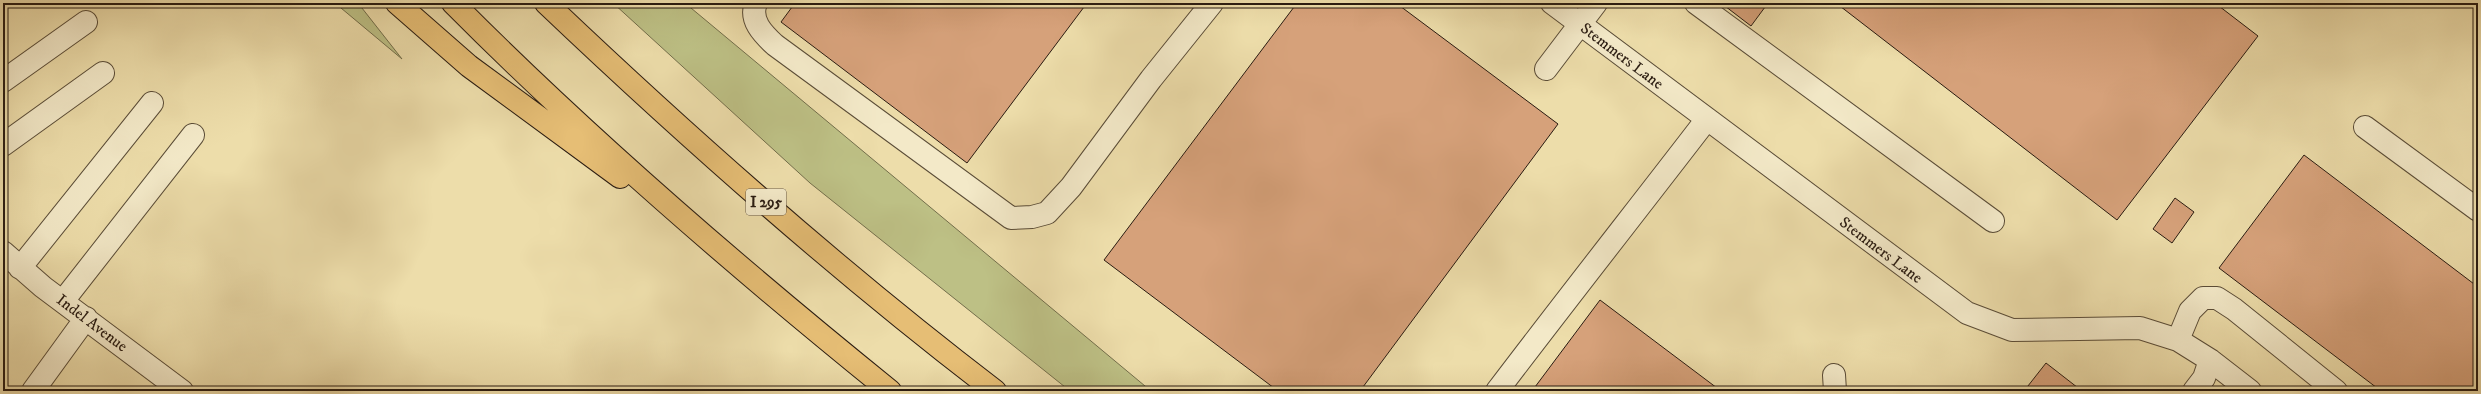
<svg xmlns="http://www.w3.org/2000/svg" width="2481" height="394" viewBox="0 0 2481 394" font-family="'IM FELL DW Pica',serif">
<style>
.green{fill:#bdc085;stroke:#736e4b}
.building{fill:#d6a17a;stroke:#291b11}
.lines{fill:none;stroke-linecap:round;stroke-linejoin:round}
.minor-casing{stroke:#5a4c37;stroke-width:24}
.highway-casing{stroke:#291b11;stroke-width:24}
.minor{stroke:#f3e9c8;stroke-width:22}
.highway{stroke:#e6be75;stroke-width:22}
.labels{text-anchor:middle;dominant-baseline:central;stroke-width:3;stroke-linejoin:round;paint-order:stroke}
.shield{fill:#f3e9c8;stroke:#665948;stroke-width:1}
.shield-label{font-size:15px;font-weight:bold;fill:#291b11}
.street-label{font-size:16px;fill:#291b11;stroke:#f3e9c8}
</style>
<rect width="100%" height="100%" fill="#edddaa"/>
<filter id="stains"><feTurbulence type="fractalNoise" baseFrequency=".005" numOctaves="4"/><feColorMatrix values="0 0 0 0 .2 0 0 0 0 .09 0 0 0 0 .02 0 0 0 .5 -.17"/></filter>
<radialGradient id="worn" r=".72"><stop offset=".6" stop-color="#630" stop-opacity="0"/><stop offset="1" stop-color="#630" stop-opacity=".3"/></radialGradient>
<path class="green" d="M335 3H358L402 59Z
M613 3H685L1151 391H1070L810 183Z"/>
<path class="building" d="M795 3H1087L967 163 781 22Z
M1297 3H1396L1558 124 1360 391H1278L1104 260Z
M1721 3H1768L1751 26Z
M1836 3H2215L2258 36 2117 220Z
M2304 155 2478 287V391H2381L2219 268Z
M2175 198 2194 212 2172 243 2153 229Z
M1600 300 1721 391H1532Z
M2046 363 2082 391H2024Z"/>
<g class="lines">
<g class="minor-casing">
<path id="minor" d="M756 3C749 20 763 34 775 45L1011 218 1032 217 1047 213 1071 187 1151 79 1212 3
M1552 3 1967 313 2012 330 2140 328 2178 340 2210 360 2250 391
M1696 3 1993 221
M1546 69 1596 3
M3 81 86 22
M2365 127 2478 210
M3 145 103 73
M3 252 43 287 182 391
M20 268 152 103
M63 301 193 135
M2178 340 2190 311 2203 298H2217L2234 309 2336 391
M1834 375 1835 391
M33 391 86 318
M1497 391C1566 300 1637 210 1707 119
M2194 391 2204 378 2210 360"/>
</g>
<g class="highway-casing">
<path id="highway" d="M397 3 469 66 620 177
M453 3C590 141 739 269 890 391
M546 3C689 139 838 271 995 391"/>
</g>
<use href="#minor" class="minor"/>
<use href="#highway" class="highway"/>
</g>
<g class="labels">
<rect class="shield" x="746" y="189" width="40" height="26" rx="3"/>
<g class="shield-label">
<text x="766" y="202">I 295</text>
</g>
<g class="street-label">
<text transform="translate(1622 56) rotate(37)">Stemmers Lane</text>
<text transform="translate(1881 250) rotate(37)">Stemmers Lane</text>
<text transform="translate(92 323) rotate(37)">Indel Avenue</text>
</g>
</g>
<rect width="2481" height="394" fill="none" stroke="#edddaa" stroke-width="16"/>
<rect x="4" y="4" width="2473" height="386" fill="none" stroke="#291b11" stroke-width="2"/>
<rect x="8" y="8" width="2465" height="378" fill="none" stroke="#291b11"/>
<rect width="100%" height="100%" filter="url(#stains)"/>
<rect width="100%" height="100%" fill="url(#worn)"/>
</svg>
